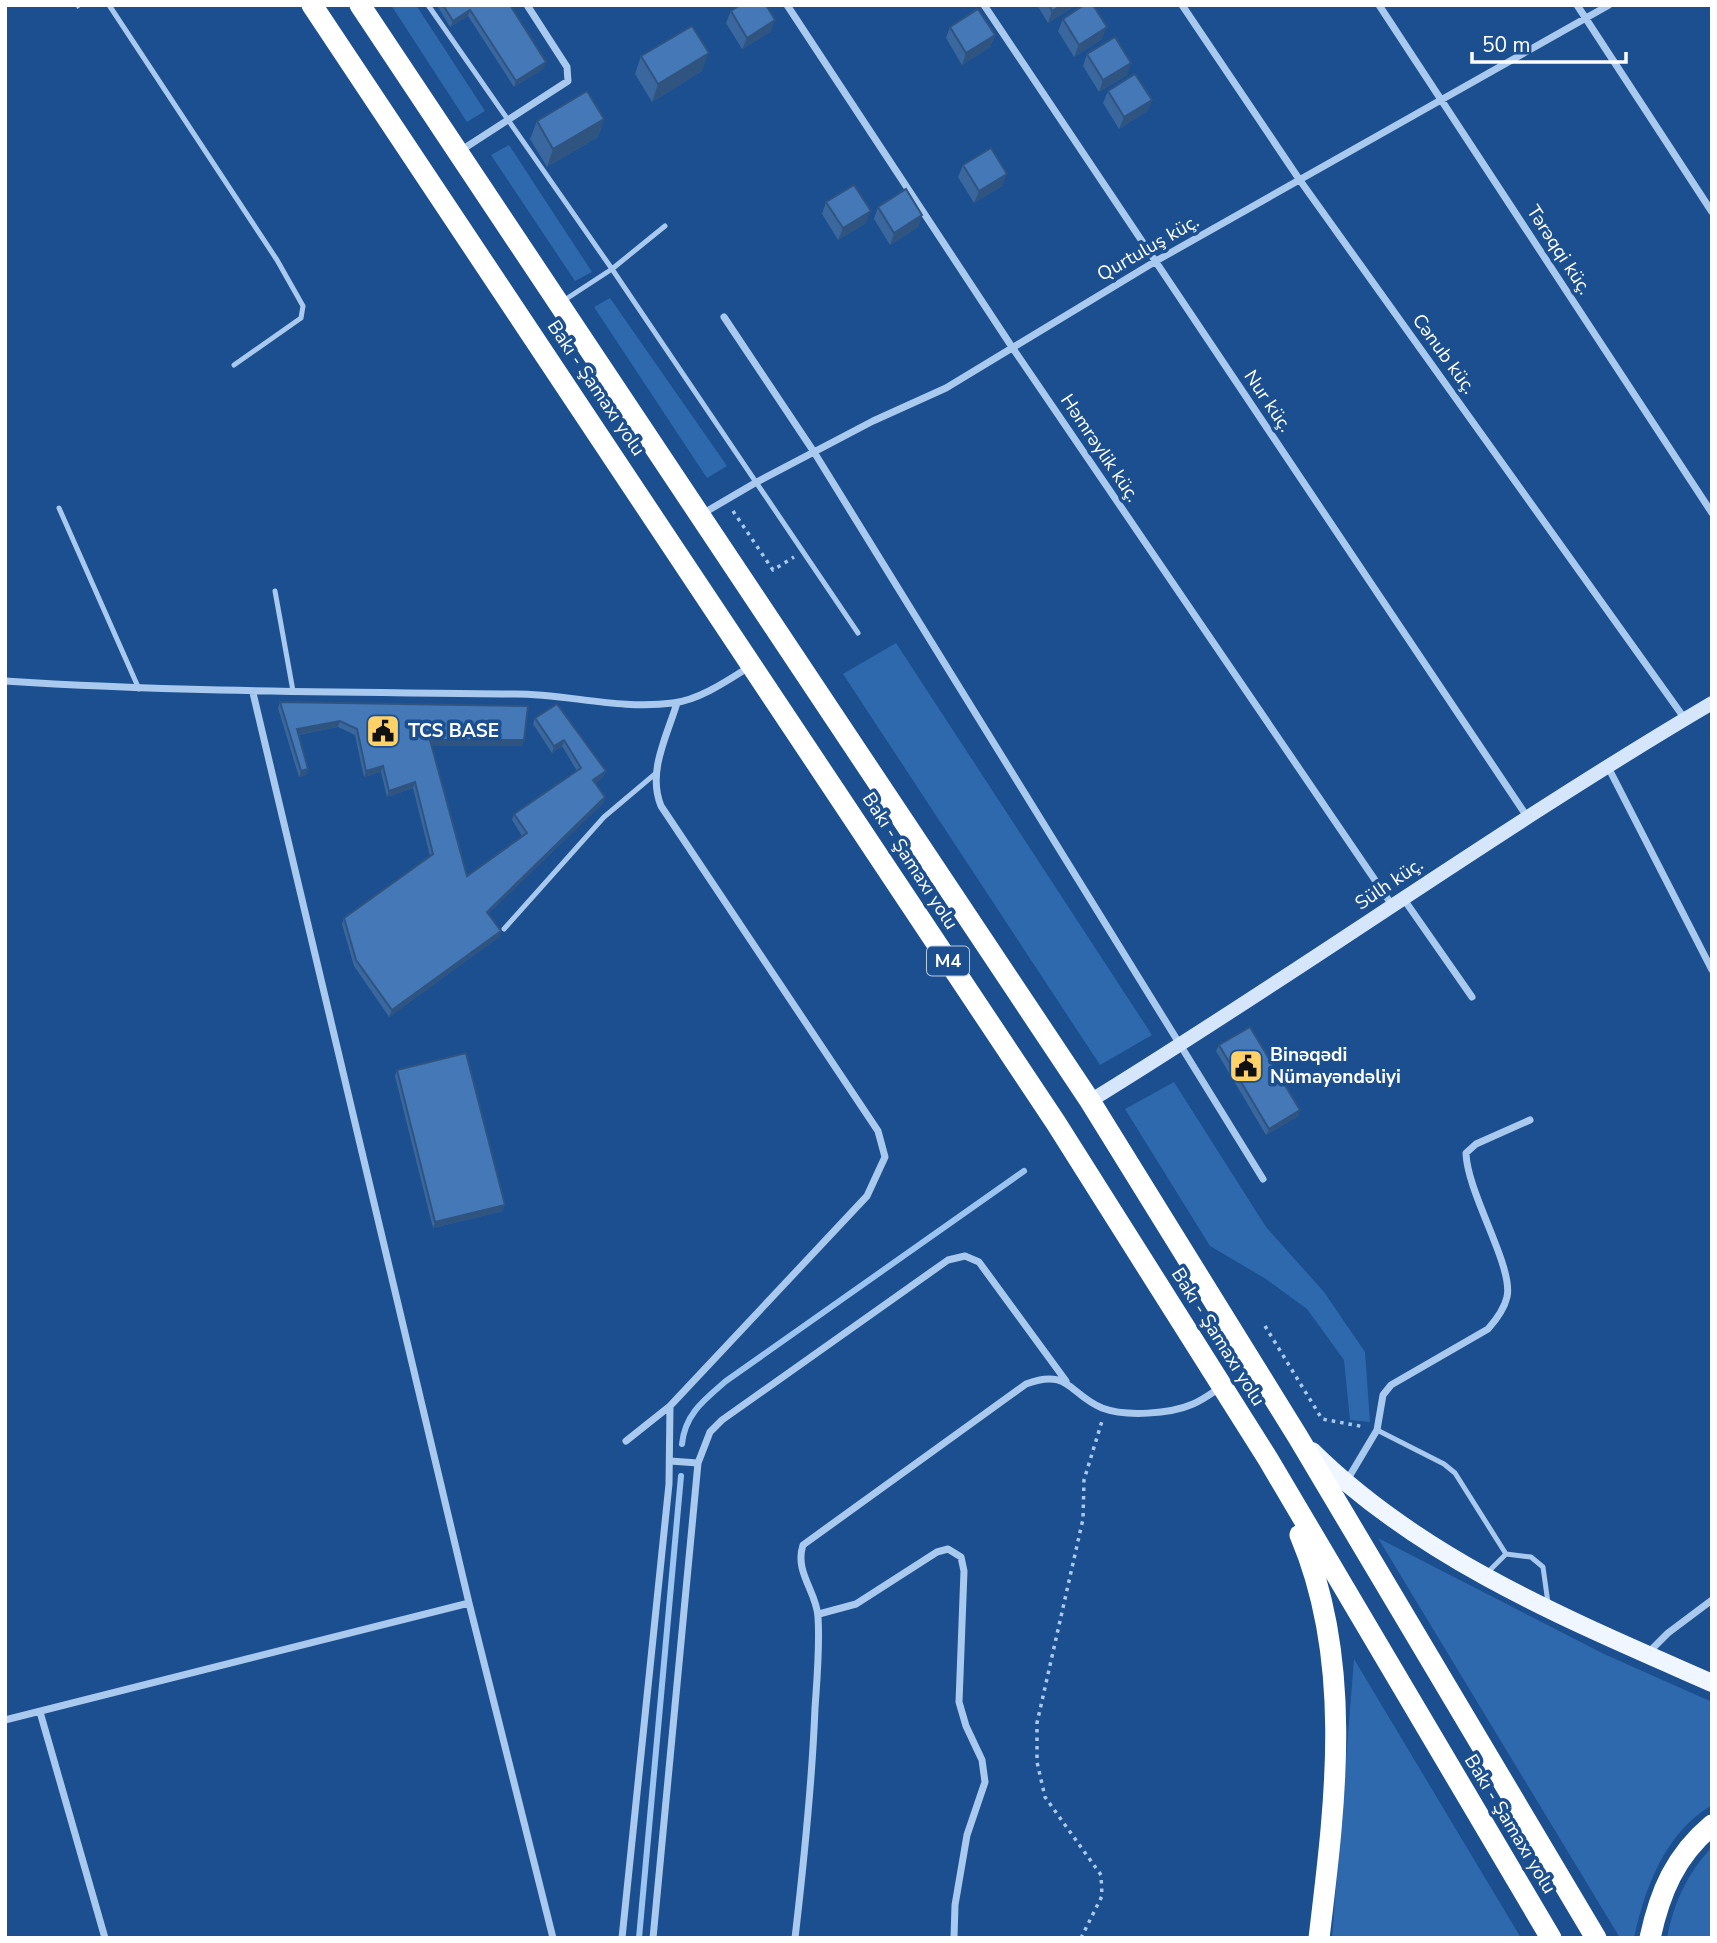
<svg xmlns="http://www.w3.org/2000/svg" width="1717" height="1943" viewBox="0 0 1717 1943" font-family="'Nunito Sans',sans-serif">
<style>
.green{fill:#2e69ad}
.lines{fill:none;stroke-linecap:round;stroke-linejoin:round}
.stream{stroke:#9cc4f0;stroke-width:6}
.path{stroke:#a9c9ee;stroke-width:3.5;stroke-dasharray:3.5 5;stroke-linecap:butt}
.lane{stroke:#a9c9ee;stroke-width:5}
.street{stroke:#a9c9ee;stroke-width:7}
.secondary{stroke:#d6e6fa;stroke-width:14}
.primary{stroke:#f0f6ff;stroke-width:18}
.highway{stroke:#fff;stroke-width:21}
.wall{fill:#3a679d}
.shaded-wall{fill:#305480}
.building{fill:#4478b7;stroke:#305480;stroke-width:2}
.labels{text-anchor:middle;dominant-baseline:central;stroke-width:7;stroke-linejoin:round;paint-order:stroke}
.shield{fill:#1b4f8f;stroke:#bbcadd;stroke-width:2}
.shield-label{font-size:18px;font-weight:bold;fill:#fff}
.street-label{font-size:19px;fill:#fff;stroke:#1b4f8f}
.poi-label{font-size:19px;font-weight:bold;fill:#fff;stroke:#1b4f8f;text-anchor:start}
</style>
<rect width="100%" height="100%" fill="#1b4f8f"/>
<path class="green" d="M391 5H416L485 111 467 122Z
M509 145 592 272 575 281 491 155Z
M610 298 727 466 707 478 594 307Z
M896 643 1152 1035 1100 1065 843 674Z
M1174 1082 1266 1227 1324 1292 1365 1352 1370 1422 1350 1420 1344 1360 1307 1309 1266 1279 1210 1246 1125 1109Z
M1378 1538 1604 1654 1712 1702V1805C1665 1833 1645 1887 1634 1938H1620Z
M1354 1659 1521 1938H1332Z
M1712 1847V1938H1667C1674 1902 1687 1874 1712 1847Z"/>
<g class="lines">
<path class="stream" d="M682 1444C685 1414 704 1400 726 1381L1024 1171
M639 1938 681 1476"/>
<path class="path" d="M77 5 80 10
M733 511 773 570 794 557
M1265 1326 1322 1419 1365 1427
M1081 1938 1102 1896 1101 1875 1045 1797 1037 1762V1723L1083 1519 1084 1480 1102 1421"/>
<path class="lane" d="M109 5 277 260 303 306 301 318 234 365
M428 5 612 269 858 633
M563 301 612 269 665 226
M59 508 139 689
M275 591 293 691
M504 929 604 817 655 774
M1377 1430 1444 1464 1455 1473 1506 1554
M1486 1574 1506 1554 1531 1557 1543 1567 1548 1603"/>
<path class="street" d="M787 5 1012 347 1392 905
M984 5 1526 815
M1182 5 1299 179 1685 719
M1379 5 1712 513
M1577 5 1712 212
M460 151 568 81 567 67 527 5
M724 317 814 452 1263 1179
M702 514 755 483 873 421 946 388 1156 261 1609 5
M5 681C175 692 344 692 515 694 568 694 619 710 673 703 699 700 727 681 749 667
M253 693 469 1603 553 1938
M1607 765 1712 970
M1403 898 1472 997
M626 1441 670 1406
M670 1461 698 1463
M1346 1482 1377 1430 1383 1395 1391 1385 1488 1329C1496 1320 1504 1310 1507 1297 1514 1267 1467 1193 1466 1153L1476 1144 1530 1120
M819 1614 856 1604 937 1552 948 1549 961 1557 964 1571 959 1702 966 1726 982 1760 985 1782 967 1835 955 1905 954 1938
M1648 1653 1668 1633 1712 1600
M40 1712 105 1938
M5 1720 469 1603
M622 1938 669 1484 670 1406 867 1196 885 1157 878 1131 661 806C647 772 667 736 677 703
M653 1938 698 1463 710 1432 722 1420 948 1260 965 1256 979 1262 1066 1381
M795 1938C804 1861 812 1785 815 1708 817 1678 820 1647 818 1617 817 1592 794 1572 803 1545L1026 1384C1069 1368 1069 1394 1102 1408 1126 1417 1170 1414 1193 1404 1203 1400 1212 1393 1221 1387"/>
<path class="secondary" d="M1090 1101C1300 972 1500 828 1712 703"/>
<path class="primary" d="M1312 1451C1422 1560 1571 1621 1712 1683"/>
<path class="highway" d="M312 5 1056 1123 1268 1459 1551 1938
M360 5 1090 1101 1298 1437 1596 1938
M1300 1535C1354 1662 1335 1805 1319 1938
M1650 1938C1660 1892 1675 1856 1712 1825"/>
</g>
<path class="wall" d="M437 5H510L544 68 514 87 468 16 450 27Z
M1037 5H1076L1048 23Z
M731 11 775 20 770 32 742 49 726 23Z
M1063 19 1102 39 1074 57 1058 31Z
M950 27 995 35 990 47 962 65 946 38Z
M1087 54 1127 75 1099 92 1083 66Z
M641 56 702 71 652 102 635 74Z
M1108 91 1152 100 1147 111 1119 129 1103 103Z
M604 119 598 137 547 167 530 139 537 121Z
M963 165 1002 186 974 203 958 177Z
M826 202 866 223 838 240 822 214Z
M878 207 922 215 918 227 890 245 874 219Z
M280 702 522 746H432L467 876 522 836 512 820 514 814 577 771 562 746 552 753 533 724 535 718 606 771 603 777 595 783 605 797 603 803 488 914 501 931 499 937 389 1017 354 966 342 924 344 918 430 856 413 788 387 797 381 772 364 777 355 735 338 727 298 735 308 769 306 775 299 777 278 708Z
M1219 1045 1300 1110 1298 1116 1266 1135 1216 1051Z
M397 1070 503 1211 433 1228 395 1076Z"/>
<path class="shaded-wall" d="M1062 5H1076L1048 23 1052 11Z
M470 10 468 16 450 27 453 21Z
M775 20 770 32 742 49 747 38Z
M1107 27 1102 39 1074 57 1079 45Z
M995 35 990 47 962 65 966 53Z
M709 53 702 71 652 102 658 84Z
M546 62 544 68 514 87 516 81Z
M1131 63 1127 75 1099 92 1103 80Z
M1152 100 1147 111 1119 129 1124 117Z
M604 119 598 137 547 167 553 149Z
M1007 174 1002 186 974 203 979 191Z
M871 211 866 223 838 240 843 228Z
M922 215 918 227 890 245 894 233Z
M340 721 338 727 295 735 297 729Z
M430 740H524L522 746H428Z
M564 740 562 746 552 753 554 746Z
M383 766 381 772 364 777 366 771Z
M308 769 306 775 299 777 301 771Z
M606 771 603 777 591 787 593 780Z
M415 782 413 788 387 797 389 791Z
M605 797 603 803 484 918 487 912Z
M501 931 499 937 389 1017 392 1010Z
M1300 1110 1298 1116 1266 1135 1269 1129Z
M505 1205 503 1211 433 1228 435 1222Z"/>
<path class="building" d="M443 5H510L546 62 516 81 470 10 453 21Z
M740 5H766L775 20 747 38 731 11Z
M1049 5H1062L1052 11Z
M1084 5H1093L1107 27 1079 45 1063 19Z
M978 9 995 35 966 53 950 27Z
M692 26 709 53 658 84 641 56Z
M1115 37 1131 63 1103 80 1087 54Z
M1135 74 1152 100 1124 117 1108 91Z
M587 91 604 119 553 149 537 121Z
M991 148 1007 174 979 191 963 165Z
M854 185 871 211 843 228 826 202Z
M906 189 922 215 894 233 878 207Z
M280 702 528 706 524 740H430L467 876 527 833 514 814 581 768 564 740 554 746 535 718 557 704 606 771 593 780 605 797 487 912 501 931 392 1010 356 960 344 918 433 854 415 782 389 791 383 766 366 771 357 729 340 721 297 729 308 769 301 771Z
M1250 1027 1300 1110 1269 1129 1219 1045Z
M466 1053 505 1205 435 1222 397 1070Z"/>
<defs>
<g id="civic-square" transform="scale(1.75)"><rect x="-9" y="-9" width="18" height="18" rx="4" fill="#ffd166" stroke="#1b4f8f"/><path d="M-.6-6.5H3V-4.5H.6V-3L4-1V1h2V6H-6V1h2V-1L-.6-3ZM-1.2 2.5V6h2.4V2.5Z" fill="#111"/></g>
</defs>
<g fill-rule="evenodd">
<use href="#civic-square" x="383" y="731"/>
<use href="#civic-square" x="1246" y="1066"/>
</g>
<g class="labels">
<rect class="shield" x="927" y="946.5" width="42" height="29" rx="5"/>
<g class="shield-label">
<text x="948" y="961">M4</text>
</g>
<g class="street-label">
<text transform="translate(1148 248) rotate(-30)">Qurtuluş küç.</text>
<text transform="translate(1559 250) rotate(57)">Tərəqqi küç.</text>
<text transform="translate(1444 354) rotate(54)">Cənub küç.</text>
<text transform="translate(596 388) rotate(56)">Bakı - Şamaxı yolu</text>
<text transform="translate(1268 401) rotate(56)">Nur küç.</text>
<text transform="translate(1100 448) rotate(56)">Həmrəylik küç.</text>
<text transform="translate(910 861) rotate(57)">Bakı - Şamaxı yolu</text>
<text transform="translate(1389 884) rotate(-34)">Sülh küç.</text>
<text transform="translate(1218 1337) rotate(58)">Bakı - Şamaxı yolu</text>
<text transform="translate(1510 1824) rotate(59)">Bakı - Şamaxı yolu</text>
</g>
<g class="poi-label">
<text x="408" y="731">TCS BASE</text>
<text x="1270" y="1055">Binəqədi<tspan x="1270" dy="22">Nümayəndəliyi</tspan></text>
</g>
</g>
<rect width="1717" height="1943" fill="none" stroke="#ffffff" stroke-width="14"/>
<path d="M1472 52v10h154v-10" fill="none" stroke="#ffffff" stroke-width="3.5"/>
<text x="1482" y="52" font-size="21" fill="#ffffff" stroke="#1b4f8f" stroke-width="5" paint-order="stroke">50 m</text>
</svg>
